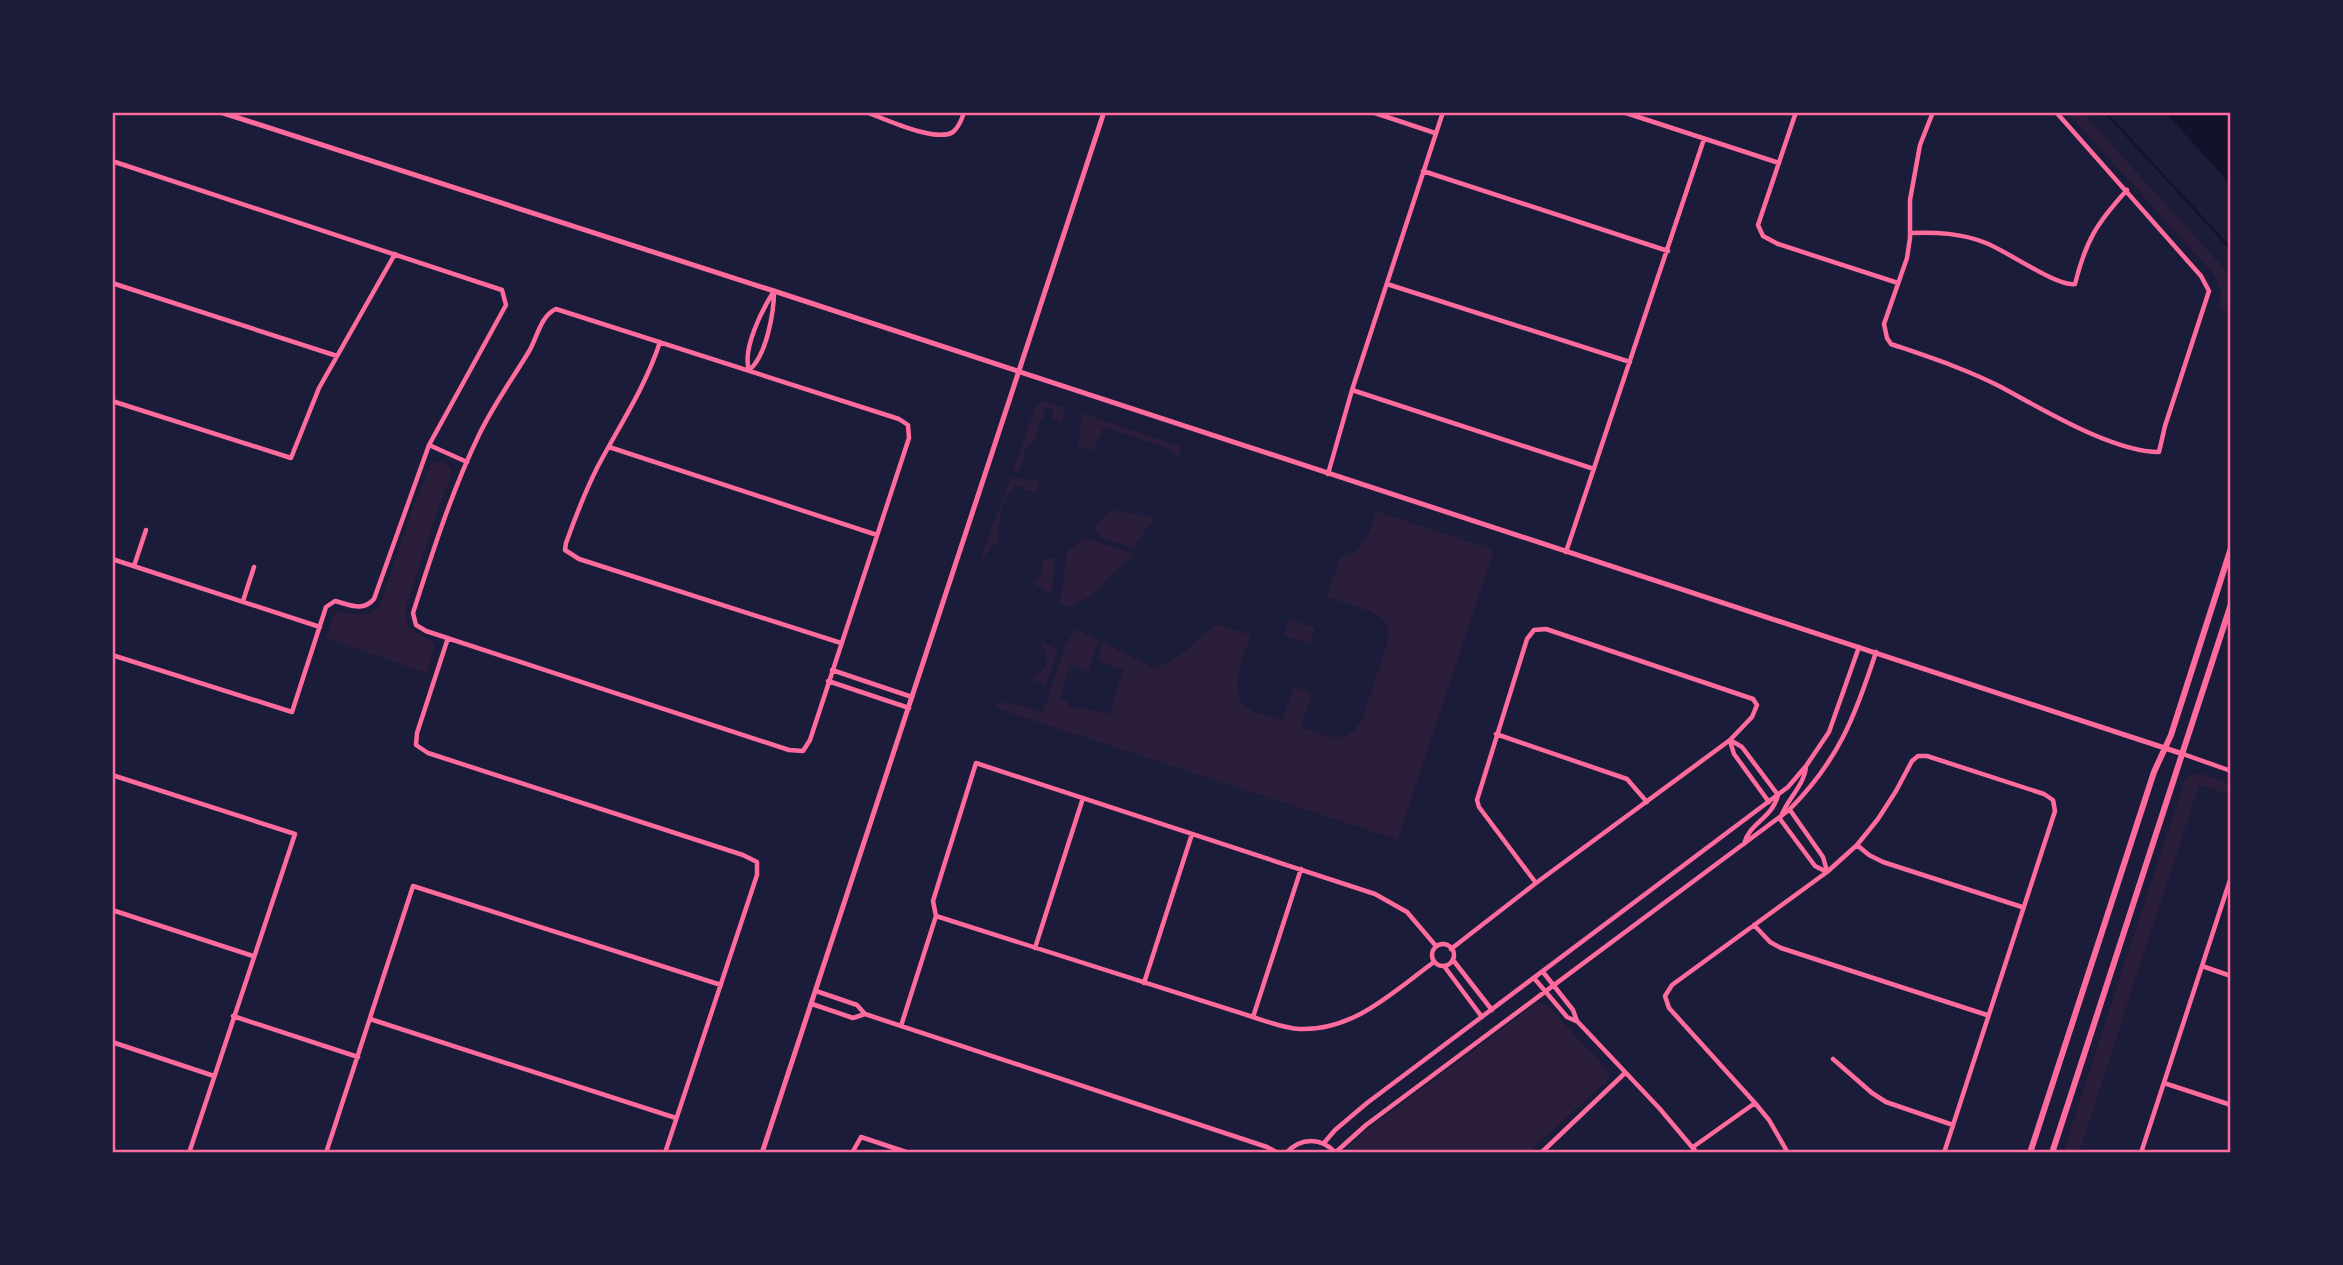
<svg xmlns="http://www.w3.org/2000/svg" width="2343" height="1265" viewBox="0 0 2343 1265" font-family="'DejaVu Sans',sans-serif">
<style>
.green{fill:#2a1e3b}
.water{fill:#12122b}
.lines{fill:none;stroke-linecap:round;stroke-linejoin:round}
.stream{stroke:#12122b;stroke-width:2.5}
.minor{stroke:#ff6b9d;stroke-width:4.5}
.tertiary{stroke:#ff6b9d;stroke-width:5}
.secondary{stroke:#ff6b9d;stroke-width:6}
.neatline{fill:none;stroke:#ff6b9d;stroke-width:2.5}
</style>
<rect width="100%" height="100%" fill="#1b1b3a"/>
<path class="green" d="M2067 112H2082L2231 276V313L2218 309 2221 290 2213 273Z
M1044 401 1066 408 1062 421 1052 420 1053 409 1045 408 1044 418 1039 422 1036 440 1025 449 1023 462 1017 473 1013 472 1029 423H1032L1033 420 1030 419 1035 406Z
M1085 414 1165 441 1166 443 1182 446 1179 456 1169 453 1170 449 1104 427 1093 450 1078 447 1082 415Z
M432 462H444L451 468V476L440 504 405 611C407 639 423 629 435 645L427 673 326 638 334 615 338 612C355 614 366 619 380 606L417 497Z
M1011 477 1039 481 1036 493 1025 490 1021 485C1000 491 998 524 999 542L990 548 982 560 980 559Z
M1110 510 1155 517 1133 548 1103 538 1094 529Z
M1376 511 1494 550 1398 840 996 708 998 701 1010 705 1012 703 1043 713 1065 647 1075 629 1099 640 1089 671 1070 665 1060 699 1070 702 1069 706 1077 709 1079 706 1109 715 1123 670 1098 661 1103 642 1152 668C1178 661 1196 641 1216 624L1251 635C1244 656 1225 694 1249 709 1259 715 1271 717 1282 721L1294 687 1312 693 1301 728C1325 735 1348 748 1362 719L1388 641C1388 635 1388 628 1386 623 1379 610 1341 602 1327 597L1340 557C1365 553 1369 532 1376 511Z
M1085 538 1134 554 1103 583 1104 586 1089 597 1066 607 1060 604 1067 551Z
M1055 557 1052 594 1034 584 1042 571 1043 560Z
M1290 619 1315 628 1310 644 1284 636Z
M1042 642 1058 650 1046 685 1034 681 1031 677C1046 673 1053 658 1041 645Z
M2202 774 2231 784V795L2199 785 2079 1153H2063L2184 782 2191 775Z
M1537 1003H1543L1549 1007 1607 1070 1609 1075 1606 1082 1527 1153H1346L1349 1146 1364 1132Z"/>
<path class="water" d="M2165 112H2231V185Z"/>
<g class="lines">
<path class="stream" d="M2105 112 2231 249"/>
<path class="minor" d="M866 112C885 119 936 143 953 132 959 127 962 119 964 112
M1372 112 1435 133
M1623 112 1779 163
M1796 112 1758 225 1763 236 1778 244 1898 283
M1933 112 1920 145 1910 200V238L1907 258 1884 324 1887 338 1891 344C1929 357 1966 369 2001 387 2042 409 2113 452 2159 452L2165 426 2209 291 2201 276 2056 112
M112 161 502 290 506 305 429 445 374 599C363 612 350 605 335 601L326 607 292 712 112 655
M1423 171 1668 251
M1910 233C1936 232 1961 233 1986 243 2007 251 2057 287 2075 284 2086 240 2097 223 2127 190
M112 283 337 356
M1387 284 1630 362
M774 291C774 313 766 357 749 370 742 349 762 310 774 291Z
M556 309 899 419 908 425 909 438 810 740 803 751 789 750 426 631 416 625 413 613C432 554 451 493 478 437 492 407 511 381 528 353 537 339 540 316 556 309Z
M660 342C645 388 619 426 597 468 585 492 575 518 566 543L565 550 579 559 841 643
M1352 390 1594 469
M112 401 291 458 319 388 395 254
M429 445 467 462
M609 447 877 535
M1328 474 1352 390 1443 112
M1566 552 1704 139
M112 559 320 627
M134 566 146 530
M243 601 254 567
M448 638 417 733 416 745 428 753 743 855 757 862V875L665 1153
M832 670 912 697
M828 681 909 708
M1496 734 1627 779 1647 802
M1730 740 1742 747 1778 795C1772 819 1749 823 1744 844
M1730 741 1734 754 1769 802
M2183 754 2231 771
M1806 766C1805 785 1786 800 1780 819L1815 866 1827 872
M112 775 295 834 189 1153
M1790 810 1823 857 1827 871
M1857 845 1869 855 1883 862 2022 907
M112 910 253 956
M936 916 1253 1017C1268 1022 1284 1028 1300 1029 1354 1031 1394 991 1434 962
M1754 925 1770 942 1781 948 1987 1015
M1432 955a11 11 0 1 1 22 0a11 11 0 1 1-22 0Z
M1035 948 1083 798
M1451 949 1536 883 1730 740 1752 717 1757 705 1753 699 1546 629 1534 630 1527 639 1477 800 1479 807 1536 883
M1453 960 1492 1010
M1444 966 1482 1017
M2202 966 2231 976
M1543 972 1573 1010 1577 1021 1660 1109 1697 1153
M1534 978 1567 1017 1576 1021
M1144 983 1192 834
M816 991 857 1005 865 1014 1267 1147 1278 1153
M812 1004 853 1018 865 1014
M233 1016 358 1057
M1253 1017 1301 869
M370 1019 676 1118
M901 1026 936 916 933 901 976 763 1375 894 1407 912 1436 946
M112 1042 214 1076
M1833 1059 1872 1093 1886 1102 1953 1125
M2164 1083 2231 1105
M1324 1143 1335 1130 1367 1103 1788 787 1806 766 1829 732 1859 647
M1693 1147 1755 1103
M1336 1152 1366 1125 1789 810C1838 761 1855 717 1876 652
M326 1153 413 886 721 985
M852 1153 861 1137 909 1153
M1286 1153C1301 1137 1321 1137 1336 1153
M1541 1153 1625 1073
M1788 1153 1769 1120 1755 1103 1669 1008 1665 996 1672 985 1827 872 1857 845 1878 819 1896 791 1912 761 1918 756H1927L2044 794 2053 800 2055 811 1944 1153
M2141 1153 2231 877"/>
<path class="tertiary" d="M220 112 774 291 2183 754
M762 1153 1104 112"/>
<path class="secondary" d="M2030 1153 2154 772 2171 735 2231 548
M2052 1153 2231 604"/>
</g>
<rect width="2343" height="1265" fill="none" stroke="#1b1b3a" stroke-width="228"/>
<rect x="114" y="114" width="2115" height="1037" class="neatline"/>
</svg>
